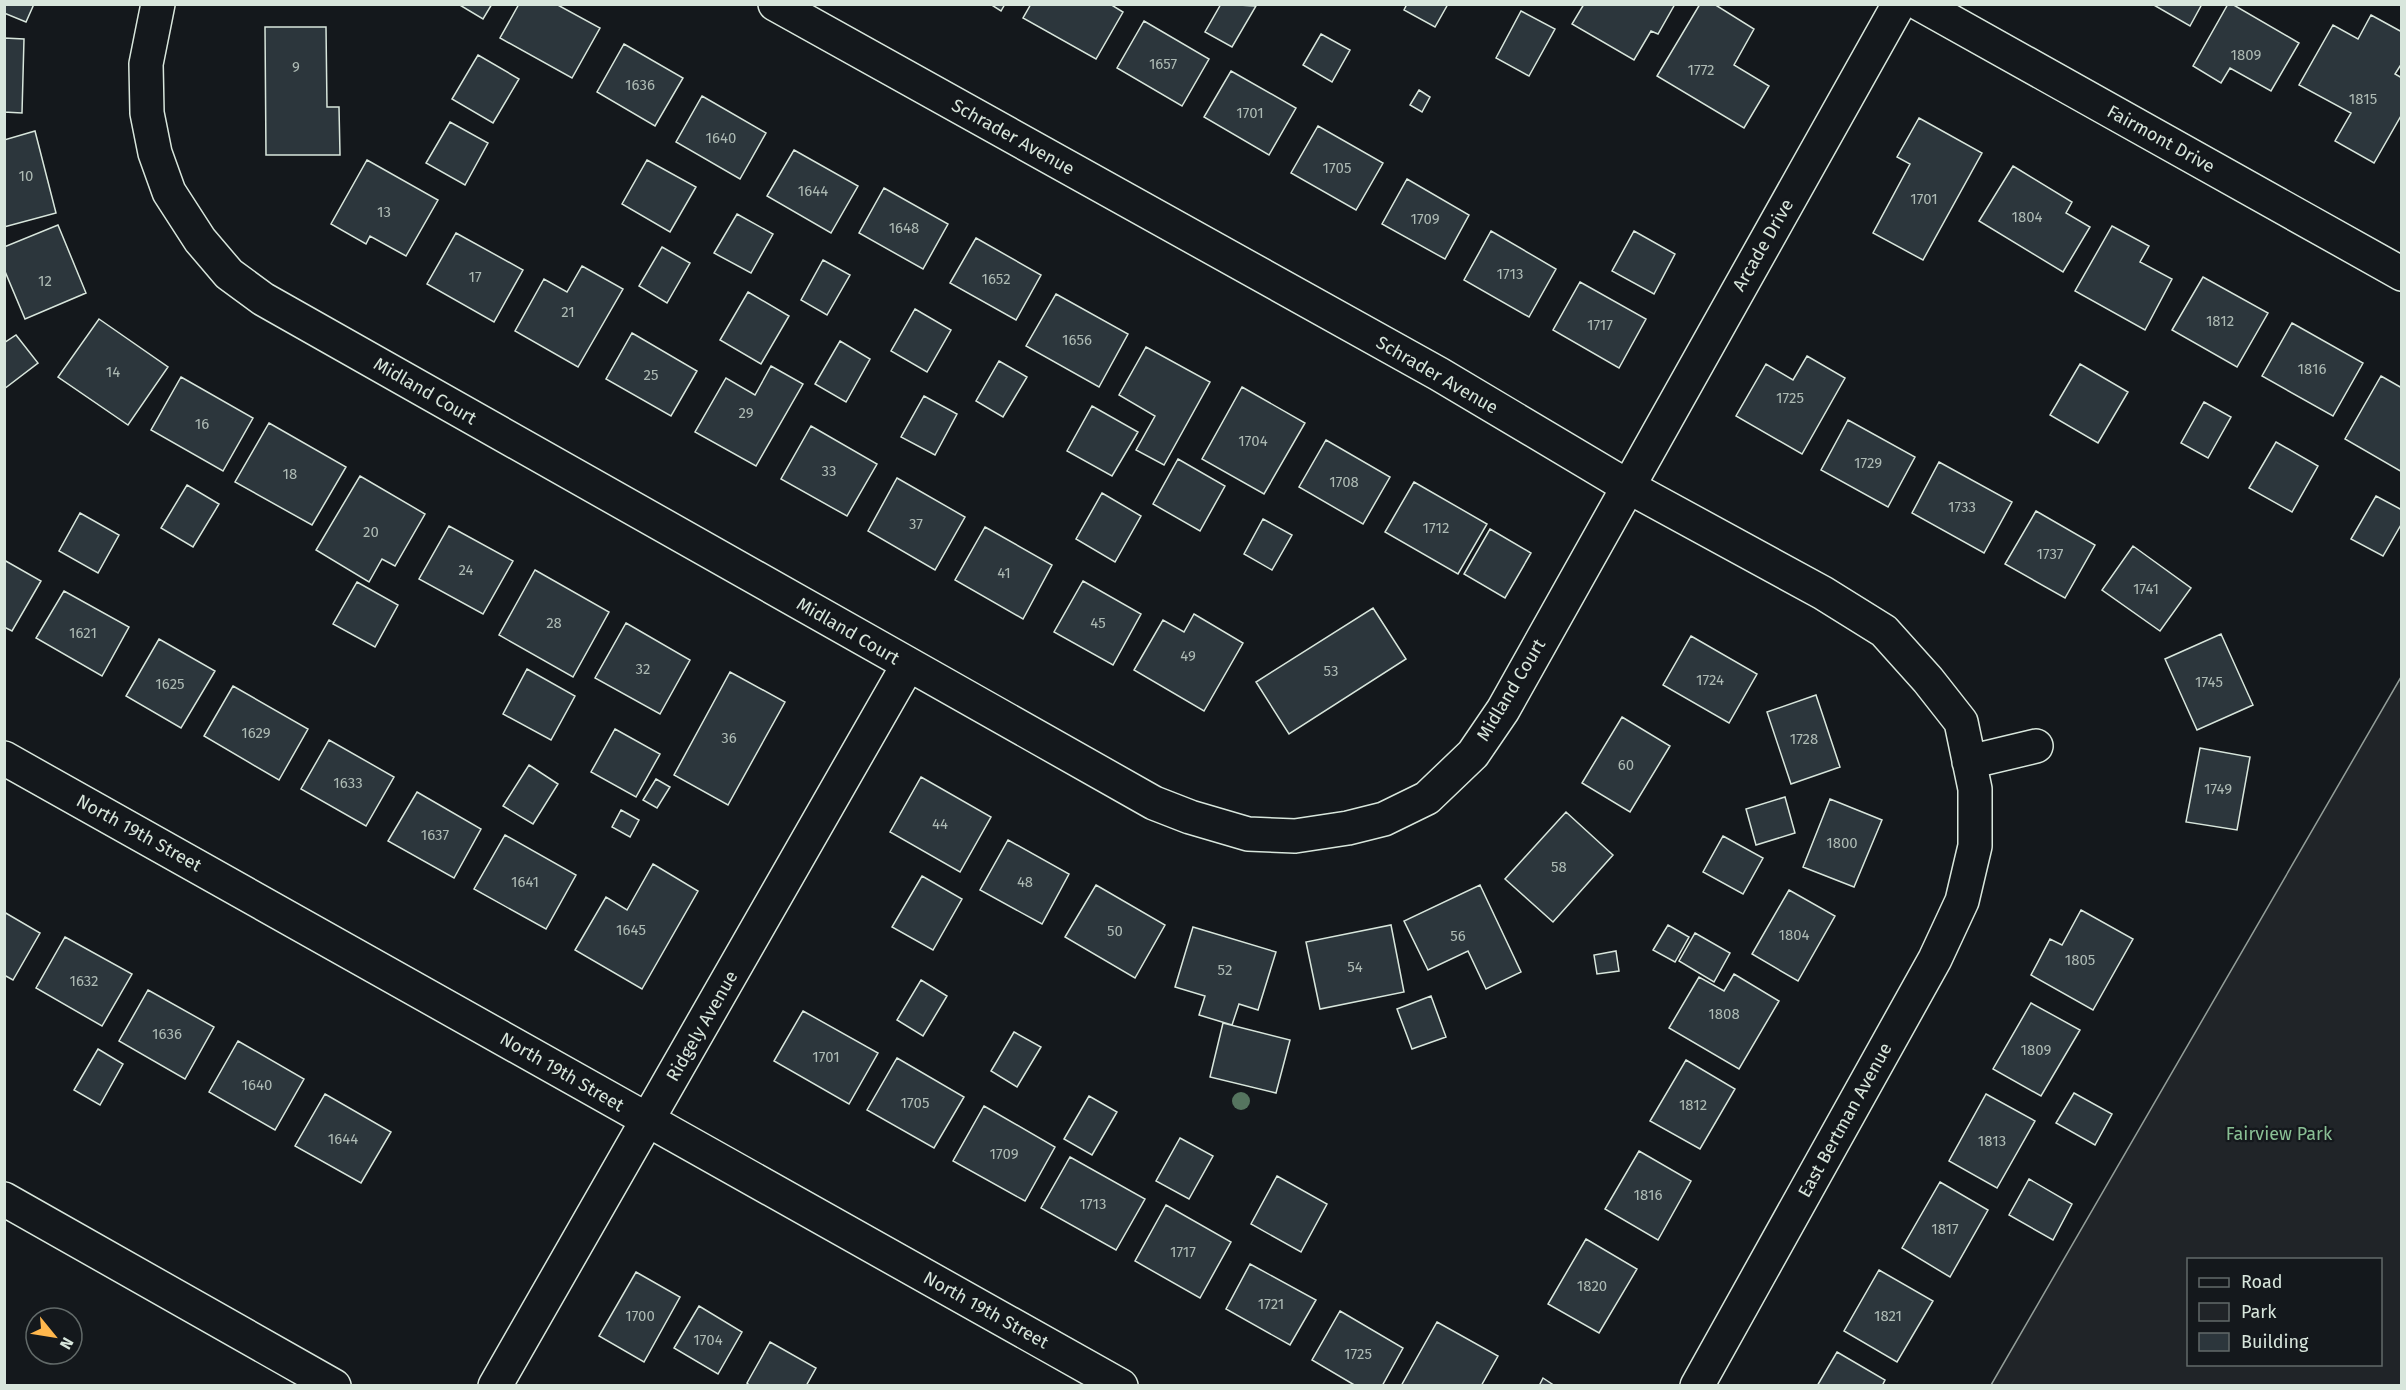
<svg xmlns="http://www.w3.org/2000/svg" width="2406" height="1390" viewBox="0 0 2406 1390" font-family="'Fira Sans',sans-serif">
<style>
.green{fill:#202428;stroke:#939e99;stroke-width:1.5;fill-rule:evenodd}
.building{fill:#2c363c;stroke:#d8e6dc;stroke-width:1.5}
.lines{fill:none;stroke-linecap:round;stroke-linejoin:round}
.minor-casing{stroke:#d8e6dc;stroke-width:36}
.minor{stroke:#14181c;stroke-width:33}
.tree{fill:#55745f}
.labels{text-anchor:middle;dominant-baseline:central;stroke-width:4.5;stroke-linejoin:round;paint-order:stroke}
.number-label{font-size:15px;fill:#adbab4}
.street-label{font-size:18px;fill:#d8e6dc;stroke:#14181c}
.park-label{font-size:18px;fill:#8ac095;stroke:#14181c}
</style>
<rect width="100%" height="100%" fill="#14181c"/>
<path class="green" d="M2401 677V1385H1991ZM2188 1260H2380V1364H2188Z"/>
<path class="building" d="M4 4H34L26 22 4 13Z
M458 4H492L483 19Z
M519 4H556L600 28 572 78 500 38Z
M990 4H1005L1001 11Z
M1031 4H1110L1123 12 1096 59 1023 18Z
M1221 4 1256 6 1232 47 1205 32Z
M1407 4H1448L1435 27 1404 10Z
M1584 4H1675L1658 34 1651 31 1634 60 1572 24Z
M1700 4H1714L1754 29 1734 65 1769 86 1744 128 1657 76Z
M2152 4H2202L2190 26Z
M2228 4H2232L2299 43 2271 91 2230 68 2221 83 2193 66Z
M1521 11 1555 29 1529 76 1496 58Z
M2371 15 2402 32V63L2395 74 2402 78V114L2374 163 2335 141 2351 113 2299 85 2333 25 2358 39Z
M1144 21 1209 59 1182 106 1117 68Z
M265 27H326L327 107H339L340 155H266Z
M1321 34 1350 50 1332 82 1303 65Z
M4 38 24 39 22 113 4 112Z
M624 44 683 78 655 126 597 92Z
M478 55 519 79 493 123 452 99Z
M1231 71 1296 108 1269 155 1204 117Z
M1419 90 1430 97 1422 112 1410 105Z
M702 96 766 133 740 179 676 142Z
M1919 118 1982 153 1923 260 1873 233 1910 164 1897 157Z
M450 122 488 143 465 185 426 163Z
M1318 126 1383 163 1356 210 1291 173Z
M35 131 56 213 4 227V140Z
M794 150 858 186 831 233 767 196Z
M367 160 438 200 406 256 370 236 366 244 331 224Z
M647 160 696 187 670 232 622 204Z
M2013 166 2072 202 2066 213 2090 227 2063 272 1979 221Z
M1407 179 1469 215 1445 259 1382 224Z
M884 188 948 224 923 269 859 233Z
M737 214 773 234 751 273 714 253Z
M58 225 86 293 25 319 4 269V247Z
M2112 226 2149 246 2140 262 2172 279 2145 330 2075 291Z
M1491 231 1556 269 1529 317 1464 280Z
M1634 231 1675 254 1654 294 1612 271Z
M456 233 523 270 494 322 427 284Z
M976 238 1041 275 1016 320 950 283Z
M662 247 690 263 667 303 639 286Z
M823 260 850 275 827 315 801 300Z
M582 266 623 289 578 367 515 331 544 279 567 292Z
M2203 277 2268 313 2237 367 2172 330Z
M1580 282 1646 319 1619 368 1553 330Z
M748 292 789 316 761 364 720 340Z
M1056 294 1128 334 1099 387 1026 346Z
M915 309 951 330 927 372 891 351Z
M99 319 168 367 128 425 58 377Z
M2292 323 2363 363 2333 416 2262 376Z
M632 333 697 371 671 416 606 379Z
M16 335 38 363 4 389V343Z
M840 341 870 359 846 402 815 384Z
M1146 347 1210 382 1164 465 1136 450 1155 416 1119 395Z
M1807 356 1845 378 1802 454 1736 416 1766 364 1793 380Z
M999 361 1027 377 1003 417 976 401Z
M2080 364 2128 392 2098 443 2050 415Z
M771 366 803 384 756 466 695 432 726 378 755 395Z
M2381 376 2402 388V472L2345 439Z
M181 377 253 418 223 471 151 430Z
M1242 387 1305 423 1264 494 1202 459Z
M924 396 957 414 935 455 901 437Z
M2204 402 2231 417 2208 458 2181 443Z
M1092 406 1138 432 1112 476 1067 451Z
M1848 420 1915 457 1888 507 1821 470Z
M269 423 346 467 312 525 235 482Z
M811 426 877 464 847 516 781 479Z
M1326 440 1390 477 1363 524 1299 487Z
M2276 442 2318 466 2292 512 2249 488Z
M1178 459 1225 486 1200 531 1153 504Z
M1939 462 2012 502 1984 553 1912 513Z
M360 476 425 514 395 566 382 559 369 582 316 550Z
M897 478 965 517 935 570 868 531Z
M1414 482 1487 524 1458 574 1385 532Z
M187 485 219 504 193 547 161 528Z
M1102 493 1141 516 1115 562 1076 539Z
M2376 496 2402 510V523L2383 556 2351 539Z
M2036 511 2095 545 2065 598 2005 564Z
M80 513 119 535 98 573 59 551Z
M1263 519 1292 535 1272 570 1244 554Z
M449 526 513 561 483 614 419 579Z
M985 527 1052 565 1023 619 955 580Z
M1490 529 1531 553 1505 598 1464 574Z
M2133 546 2191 588 2160 631 2102 590Z
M4 560 41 581 12 631 4 627Z
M535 570 609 612 573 677 499 635Z
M1083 581 1141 614 1113 665 1054 632Z
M357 582 398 605 375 647 333 624Z
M64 591 129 627 102 676 36 638Z
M1373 608 1406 659 1289 734 1256 682Z
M1194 614 1243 643 1204 711 1134 670 1163 620 1184 632Z
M626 623 690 660 660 714 595 678Z
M2221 634 2253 705 2197 730 2165 659Z
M1691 636 1757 674 1729 723 1663 685Z
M159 639 215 671 181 728 126 696Z
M527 669 575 696 551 740 503 714Z
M730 672 785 702 728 805 674 775Z
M233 686 308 729 279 780 204 736Z
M1816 695 1840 767 1791 784 1767 712Z
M1622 717 1670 746 1630 812 1582 783Z
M615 729 660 754 636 797 591 772Z
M329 740 394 777 366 826 301 789Z
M2200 748 2250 757 2237 830 2186 822Z
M529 765 558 784 533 824 503 806Z
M921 777 991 817 960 872 890 832Z
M656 779 670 787 657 808 643 800Z
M417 792 481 829 454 878 388 841Z
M1785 797 1795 833 1756 845 1746 809Z
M1830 799 1882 820 1854 887 1803 867Z
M621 810 639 820 630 837 612 827Z
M1566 812 1613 855 1553 922 1505 879Z
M505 835 576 875 546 929 474 889Z
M1723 836 1763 858 1743 894 1703 872Z
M1008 840 1069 874 1042 924 980 890Z
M653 864 698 891 642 989 575 950 606 897 627 910Z
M922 876 962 899 933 950 892 927Z
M1096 885 1165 925 1135 978 1065 937Z
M1480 885 1521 972 1486 989 1468 951 1428 970 1404 921Z
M1789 890 1835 916 1798 981 1752 954Z
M2081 910 2133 939 2093 1010 2031 975 2050 939 2062 945Z
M4 912 40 933 13 980 4 975Z
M1391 925 1404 992 1320 1009 1306 942Z
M1668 925 1689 937 1675 962 1653 950Z
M1193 927 1276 952 1258 1010 1239 1004 1232 1025 1199 1015 1205 996 1175 987Z
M1695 933 1730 953 1714 982 1679 961Z
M65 937 132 974 102 1026 36 988Z
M1616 951 1619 971 1597 974 1594 955Z
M1734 974 1779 1001 1739 1069 1669 1028 1699 977 1724 991Z
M921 980 947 996 923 1036 897 1020Z
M148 990 214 1027 185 1079 119 1041Z
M1431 996 1446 1037 1412 1049 1397 1009Z
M2031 1003 2080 1030 2041 1096 1993 1069Z
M803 1011 878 1053 849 1104 774 1061Z
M1223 1023 1290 1040 1276 1093 1210 1077Z
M1014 1032 1041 1047 1017 1087 991 1071Z
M238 1041 304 1079 275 1130 209 1092Z
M98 1049 123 1064 100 1105 74 1090Z
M897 1058 964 1097 934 1148 867 1110Z
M1686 1060 1735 1089 1700 1149 1650 1121Z
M2074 1093 2112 1114 2095 1145 2056 1123Z
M325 1094 391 1132 361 1183 295 1146Z
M1986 1094 2035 1121 1997 1188 1949 1161Z
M1089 1096 1117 1112 1092 1155 1064 1139Z
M984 1106 1055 1147 1025 1201 953 1161Z
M1180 1138 1213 1156 1189 1199 1156 1181Z
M1639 1151 1691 1181 1658 1240 1605 1209Z
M1070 1157 1145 1199 1116 1250 1041 1208Z
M1277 1176 1327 1204 1301 1252 1251 1224Z
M2029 1179 2072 1204 2053 1240 2009 1215Z
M1940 1182 1988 1210 1950 1277 1902 1248Z
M1166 1205 1231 1242 1200 1298 1135 1261Z
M1586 1239 1637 1269 1599 1333 1548 1304Z
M1250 1264 1316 1300 1290 1345 1226 1309Z
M1879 1270 1933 1301 1897 1362 1844 1331Z
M636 1272 680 1297 644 1362 599 1336Z
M699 1306 742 1332 718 1374 674 1348Z
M1340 1311 1403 1348 1382 1386H1356L1312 1360Z
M1437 1322 1498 1356 1481 1386H1401Z
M770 1342 816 1368 806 1386H750L747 1383Z
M1837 1352 1885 1380 1882 1386H1817Z
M1543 1378 1555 1386H1539Z"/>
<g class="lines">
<g class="minor-casing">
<path id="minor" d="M158 4 146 64 147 113 155 153 169 192 200 240 229 274 263 299 1154 803 1190 817 1248 834 1295 836 1348 828 1384 819 1427 798 1473 754 1503 710 1899 4
M775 4 1439 374 1627 486 1823 593 1884 631 1928 680 1961 722 1975 789V846L1962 901 1935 959 1697 1386
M1920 4 2402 274
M4 758 1121 1386
M1969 762 2036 746
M4 1199 334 1386
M495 1386 908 665"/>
</g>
<use href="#minor" class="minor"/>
</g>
<circle class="tree" cx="1241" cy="1101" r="9"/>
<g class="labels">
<g class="number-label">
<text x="2246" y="55">1809</text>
<text x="1163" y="64">1657</text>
<text x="296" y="67">9</text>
<text x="1701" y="70">1772</text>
<text x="640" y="85">1636</text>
<text x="2363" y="99">1815</text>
<text x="1250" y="113">1701</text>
<text x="721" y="138">1640</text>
<text x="1337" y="168">1705</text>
<text x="26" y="176">10</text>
<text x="813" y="191">1644</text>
<text x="1924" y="199">1701</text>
<text x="384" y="212">13</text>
<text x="2027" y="217">1804</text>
<text x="1425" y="219">1709</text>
<text x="904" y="228">1648</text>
<text x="1510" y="274">1713</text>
<text x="475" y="277">17</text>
<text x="996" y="279">1652</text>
<text x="45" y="281">12</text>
<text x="568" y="312">21</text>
<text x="2220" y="321">1812</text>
<text x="1600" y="325">1717</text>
<text x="1077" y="340">1656</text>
<text x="2312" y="369">1816</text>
<text x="113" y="372">14</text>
<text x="651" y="375">25</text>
<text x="1790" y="398">1725</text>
<text x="746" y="413">29</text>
<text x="202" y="424">16</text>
<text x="1253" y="441">1704</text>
<text x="1868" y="463">1729</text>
<text x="829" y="471">33</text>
<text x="290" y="474">18</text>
<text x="1344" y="482">1708</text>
<text x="1962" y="507">1733</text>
<text x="916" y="524">37</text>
<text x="1436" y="528">1712</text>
<text x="371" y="532">20</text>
<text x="2050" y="554">1737</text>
<text x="466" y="570">24</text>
<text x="1004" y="573">41</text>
<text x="2146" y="589">1741</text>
<text x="554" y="623">28</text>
<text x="1098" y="623">45</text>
<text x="83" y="633">1621</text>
<text x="1188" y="656">49</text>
<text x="643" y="669">32</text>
<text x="1331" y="671">53</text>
<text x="1710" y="680">1724</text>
<text x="2209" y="682">1745</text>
<text x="170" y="684">1625</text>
<text x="256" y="733">1629</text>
<text x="729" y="738">36</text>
<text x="1804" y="739">1728</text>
<text x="1626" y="765">60</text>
<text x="348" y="783">1633</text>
<text x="2218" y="789">1749</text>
<text x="940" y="824">44</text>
<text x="435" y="835">1637</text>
<text x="1842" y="843">1800</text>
<text x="1559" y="867">58</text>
<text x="525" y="882">1641</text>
<text x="1025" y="882">48</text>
<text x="631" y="930">1645</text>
<text x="1115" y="931">50</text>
<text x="1794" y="935">1804</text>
<text x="1458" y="936">56</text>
<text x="2080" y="960">1805</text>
<text x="1355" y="967">54</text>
<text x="1225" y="970">52</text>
<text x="84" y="981">1632</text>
<text x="1724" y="1014">1808</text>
<text x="167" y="1034">1636</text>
<text x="2036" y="1050">1809</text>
<text x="826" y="1057">1701</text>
<text x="257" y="1085">1640</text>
<text x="915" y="1103">1705</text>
<text x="1693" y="1105">1812</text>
<text x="343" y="1139">1644</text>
<text x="1992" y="1141">1813</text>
<text x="1004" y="1154">1709</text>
<text x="1648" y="1195">1816</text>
<text x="1093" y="1204">1713</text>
<text x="1945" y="1229">1817</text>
<text x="1183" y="1252">1717</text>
<text x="1592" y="1286">1820</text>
<text x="1271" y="1304">1721</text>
<text x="640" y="1316">1700</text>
<text x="1888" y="1316">1821</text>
<text x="708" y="1340">1704</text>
<text x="1358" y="1354">1725</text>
</g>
<g class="street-label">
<text transform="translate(1013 137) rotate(29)">Schrader Avenue</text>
<text transform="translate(2161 139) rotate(29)">Fairmont Drive</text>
<text transform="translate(1763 245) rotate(-60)">Arcade Drive</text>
<text transform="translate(1437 375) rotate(30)">Schrader Avenue</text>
<text transform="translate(425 391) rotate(30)">Midland Court</text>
<text transform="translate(848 631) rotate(30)">Midland Court</text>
<text transform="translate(1511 690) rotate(-59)">Midland Court</text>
<text transform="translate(139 833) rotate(29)">North 19th Street</text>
<text transform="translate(702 1026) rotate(-60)">Ridgely Avenue</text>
<text transform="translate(562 1072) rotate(30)">North 19th Street</text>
<text transform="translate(1845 1120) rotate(-61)">East Bertman Avenue</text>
<text transform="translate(986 1310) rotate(29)">North 19th Street</text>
</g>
<g class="park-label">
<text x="2279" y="1134">Fairview Park</text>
</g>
</g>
<rect width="2406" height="1390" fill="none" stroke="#d8e6dc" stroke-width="12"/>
<rect x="2187" y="1258" width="195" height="108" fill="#14181c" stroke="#626a69" stroke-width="1.5"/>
<rect x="2199" y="1278" width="30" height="9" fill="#14181c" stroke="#626a69" stroke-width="1.5"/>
<text x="2241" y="1288" font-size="18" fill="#d8e6dc">Road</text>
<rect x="2199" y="1303" width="30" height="18" fill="#202428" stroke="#626a69" stroke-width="1.5"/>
<text x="2241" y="1318" font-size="18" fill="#d8e6dc">Park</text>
<rect x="2199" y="1333" width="30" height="18" fill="#2c363c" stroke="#626a69" stroke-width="1.5"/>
<text x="2241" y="1348" font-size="18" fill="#d8e6dc">Building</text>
<g transform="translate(54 1336) rotate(120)"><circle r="28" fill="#14181c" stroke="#626a69" stroke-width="1.5"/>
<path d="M0-4.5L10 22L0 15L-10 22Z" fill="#ffb74d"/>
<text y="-9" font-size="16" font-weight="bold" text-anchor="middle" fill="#d8e6dc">N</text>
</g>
</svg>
